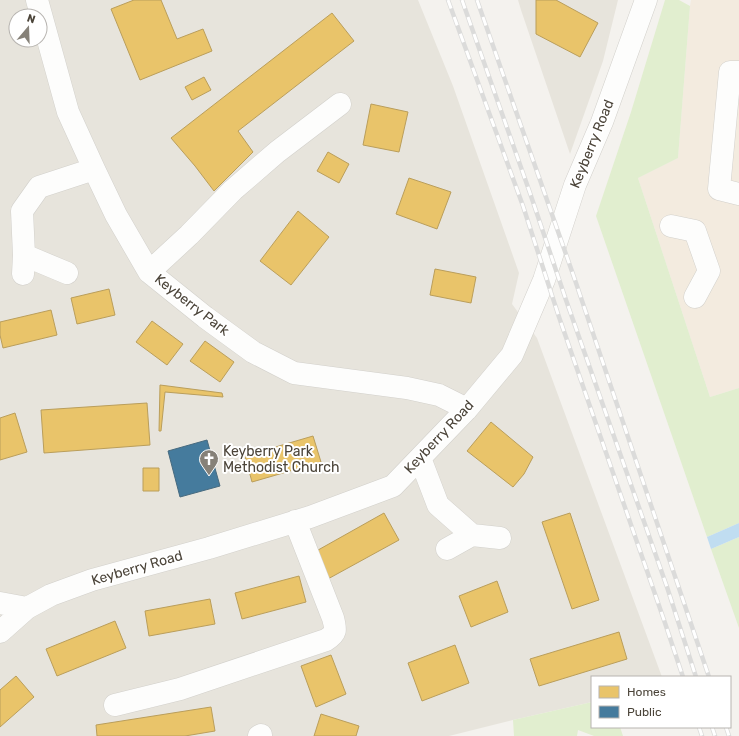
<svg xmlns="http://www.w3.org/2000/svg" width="739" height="736" viewBox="0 0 739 736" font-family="Rubik,sans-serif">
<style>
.residential{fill:#e7e4dc;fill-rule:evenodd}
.commercial{fill:#f3ebdf}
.green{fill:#e1eecf}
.water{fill:#c0ddf1}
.homes{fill:#e9c46a;stroke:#ba9e5b}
.public{fill:#457b9d;stroke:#476a7f}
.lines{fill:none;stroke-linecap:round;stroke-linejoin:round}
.minor-casing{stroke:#d2d0cb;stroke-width:23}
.minor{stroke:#fdfdfc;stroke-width:22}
.rail-casing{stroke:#dbdbda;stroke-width:4.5}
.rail{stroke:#fff;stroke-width:3;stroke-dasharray:9;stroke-linecap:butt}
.labels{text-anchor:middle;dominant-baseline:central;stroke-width:4;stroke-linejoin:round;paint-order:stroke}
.street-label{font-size:14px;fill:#4b4439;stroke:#fff}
.poi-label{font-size:14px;fill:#4b4439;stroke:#fff;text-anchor:start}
</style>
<rect width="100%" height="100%" fill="#f4f2ee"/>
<path class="residential" d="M0 0H418L453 86 519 273 512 304 537 338 662 677H592V702L513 720 449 736H0ZM16 16H40V40H16Z
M518 0H618L603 61 570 154 521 10Z"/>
<path class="commercial" d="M691 0H739V388L710 397 638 178 678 158 690 6Z"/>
<path class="green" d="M665 0H679L690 6 678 158 638 178 710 397 739 388V523L707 537 596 216 631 112Z
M739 537V628L711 549Z
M592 702V727H620L623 736H594L578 730 577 736H514L513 720Z"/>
<path class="water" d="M739 523V537L711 549 707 537Z"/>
<path class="homes" d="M134 0H161L177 39 203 29 212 51 140 80 111 9Z
M536 0H556L598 23 580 57 536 34Z
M332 13 354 41 238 131 253 152 214 191 195 166 171 138Z
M204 77 211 90 192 100 185 87Z
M371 104 408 112 399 152 363 145Z
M328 152 349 164 339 183 317 171Z
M409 178 451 192 437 229 396 214Z
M298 211 329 237 291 285 260 261Z
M435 269 476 277 471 303 430 295Z
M109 289 115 315 77 324 71 298Z
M51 310 57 335 3 348 0 335V322Z
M152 321 183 344 167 365 136 342Z
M205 341 234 362 220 382 190 361Z
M160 385 222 393 223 397 165 392 161 431H159Z
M147 403 150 445 44 453 41 410Z
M15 413 27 452 0 460V418Z
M491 422 533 457 524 474 513 487 467 451Z
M313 436 321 462 252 482 245 456Z
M143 468H159V491H143Z
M384 513 399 540 326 580 311 554Z
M570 513 599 600 572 609 542 522Z
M299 576 306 602 242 619 235 593Z
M497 581 508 612 471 627 459 596Z
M210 599 215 624 149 636 145 611Z
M115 621 126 648 57 676 46 649Z
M619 632 627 659 539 686 530 659Z
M455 645 469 683 422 701 408 663Z
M331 655 346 694 316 707 301 666Z
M16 676 34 697 0 727V690Z
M211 707 215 731 185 736H97L96 725Z
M321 714 359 726 356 736H314Z"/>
<path class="public" d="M207 440 220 486 180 497 168 451Z"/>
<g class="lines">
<g class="minor-casing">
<path id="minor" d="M37 0 68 112 94 169 116 215 149 272 205 317 253 352 294 373 407 388 439 395 467 409
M739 72H730L719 189 739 194
M671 226 695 231 709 271 695 297
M24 255 67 273
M149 272 189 235 233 190 277 152 340 104
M23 274 24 255 22 211 39 187 94 169
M420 458 438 505 472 535 500 538
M447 549 472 535
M0 603 27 608
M0 632 27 608 51 595 92 580 209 548 310 517 393 486 467 409 512 355 544 280 575 185 602 122 646 0
M115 705 180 689 326 640C337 633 336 630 333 618L295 521
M259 736 261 735"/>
</g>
<use href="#minor" class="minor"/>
<g class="rail-casing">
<path id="rail" d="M448 0 523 206 559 317 664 620 683 677
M462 0 530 193 566 300 667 587 696 677
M477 0 575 280 709 677
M699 727 702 736
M712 727 715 736
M726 727 729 736"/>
</g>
<use href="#rail" class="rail"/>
</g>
<defs>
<g id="church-pin" transform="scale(1)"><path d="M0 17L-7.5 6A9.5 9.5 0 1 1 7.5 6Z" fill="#868178" stroke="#fff"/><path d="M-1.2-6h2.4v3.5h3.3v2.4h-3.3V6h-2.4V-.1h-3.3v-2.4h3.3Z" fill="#fff"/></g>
</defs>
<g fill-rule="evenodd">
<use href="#church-pin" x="209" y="459"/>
</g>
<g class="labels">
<g class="street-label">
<text transform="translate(592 144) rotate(-68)">Keyberry Road</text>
<text transform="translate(192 305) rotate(38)">Keyberry Park</text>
<text transform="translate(439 437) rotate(-47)">Keyberry Road</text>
<text transform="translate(137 568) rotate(-16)">Keyberry Road</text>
</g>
<g class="poi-label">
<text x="223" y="451">Keyberry Park<tspan x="223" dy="16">Methodist Church</tspan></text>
</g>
</g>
<rect x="591" y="676" width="140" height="52" fill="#ffffff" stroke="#b7b4b0"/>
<rect x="599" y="686" width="20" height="12" fill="#e9c46a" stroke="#b7b4b0"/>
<text x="627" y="696" font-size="12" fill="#4b4439">Homes</text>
<rect x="599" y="706" width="20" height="12" fill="#457b9d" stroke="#b7b4b0"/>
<text x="627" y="716" font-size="12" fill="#4b4439">Public</text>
<g transform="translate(28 28) rotate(19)"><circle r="19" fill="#ffffff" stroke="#b7b4b0"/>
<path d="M0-3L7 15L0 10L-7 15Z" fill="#868178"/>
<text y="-6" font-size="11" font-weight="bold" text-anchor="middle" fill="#4b4439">N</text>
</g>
</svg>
